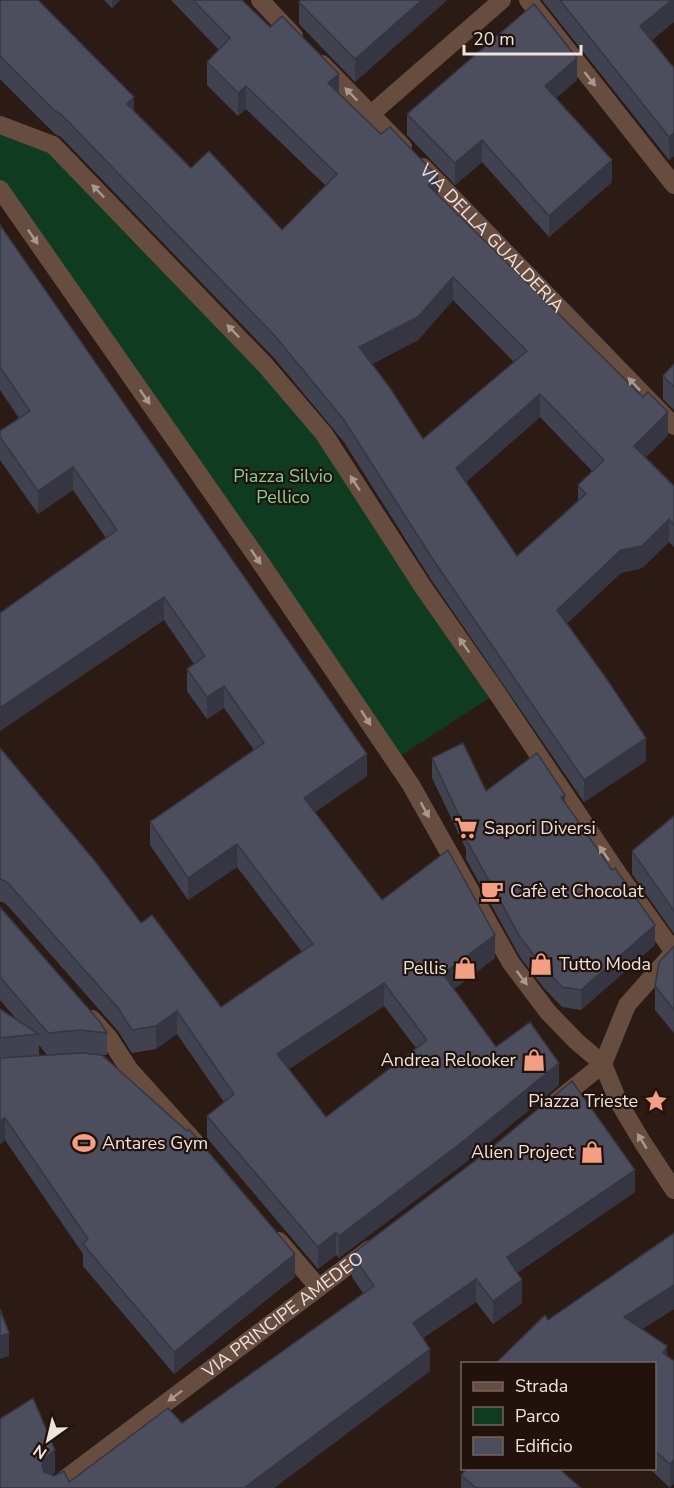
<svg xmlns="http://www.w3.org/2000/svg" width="674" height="1488" viewBox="0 0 674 1488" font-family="'Nunito Sans',sans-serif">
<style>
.green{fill:#0f3c20}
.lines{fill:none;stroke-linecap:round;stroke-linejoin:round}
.street{stroke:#664d40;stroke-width:18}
.wall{fill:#414250;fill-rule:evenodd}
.shaded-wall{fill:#353641}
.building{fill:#4c4d5d;stroke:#353641;stroke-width:1.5;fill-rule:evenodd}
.oneway{fill:#aa988f}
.labels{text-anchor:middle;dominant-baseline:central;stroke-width:4.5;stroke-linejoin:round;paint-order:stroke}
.street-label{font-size:18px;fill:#eee3de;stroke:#21120b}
.park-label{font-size:18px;fill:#7fd599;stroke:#21120b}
.poi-label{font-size:18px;fill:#eee3de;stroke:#21120b;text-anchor:start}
</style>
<rect width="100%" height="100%" fill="#2b1b14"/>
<path class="green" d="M0 125 41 140 266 366 497 693 394 760 0 189Z"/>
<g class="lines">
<g class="street">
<path d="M260 0 294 36"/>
<path d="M528 0 674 185"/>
<path d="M322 64 403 147"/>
<path d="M371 114 502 0"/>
<path d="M0 125 53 145 266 366 324 434 423 587 497 693 619 875 674 952"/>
<path id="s1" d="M423 167 674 426"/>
<path d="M0 189 254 553 411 785 511 963 548 1012 576 1041 603 1064 618 1101 643 1143 674 1190"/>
<path d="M92 1019 109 1038 129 1069 195 1142"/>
<path d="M557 1101 603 1064 627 1005 674 952"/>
<path d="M279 1241 319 1288"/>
<path id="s2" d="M53 1488 370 1249"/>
</g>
</g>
<path class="wall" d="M0 0 134 111 191 168 282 230 326 186 246 109 238 116 207 85V62L219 50 171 0H242L339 93 438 195 668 435 645 458 674 486V547L669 542 642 568 621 573 566 623 646 761 584 802 432 581 344 442 275 359 61 137 55 134 0 79ZM453 300 514 362 423 439 372 364 418 340ZM540 417 592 471 578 485V502L517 556 466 482Z
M104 0H120L112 8Z
M447 0 355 82 299 24V2Z
M542 0H674V22L652 40 674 68V156L669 160Z
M577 80 556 98 612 182 549 237 482 162 455 185 407 135V114Z
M0 225 367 776 315 812 382 900 495 958 454 989 496 1047 559 1085 466 1162 339 1258 336 1255 318 1269 207 1138V1116L224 1102 177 1034 156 1049 132 1053 118 1031 8 906 3 902H0V748L141 923 221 1007 302 952 237 867 188 900 150 845V822L254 750 224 708 207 719 187 691V669L194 664 164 620 0 731V613L106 538 73 490 38 514 0 460V431L19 418 0 390ZM384 1006 416 1048 326 1117 289 1069Z
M674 364V410L663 399V376Z
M432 758 486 791 565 803 655 945 581 1010 562 1007 543 987 520 957 466 859V849L432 778Z
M674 816V934L632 874V851Z
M0 907 107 1033V1055H102L295 1277 174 1374 83 1266V1254L5 1140 0 1144V1009L17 1020 0 1000ZM39 1045 47 1055 39 1056Z
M674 946V1033L655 1010V986Z
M635 1192 517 1273 522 1303 493 1324 476 1302 423 1338 430 1371 274 1488H0L55 1472 52 1475 69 1482 182 1423 363 1293 352 1277V1254Z
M674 1309 642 1329 667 1356 674 1361 670 1488 649 1468H654V1364L548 1320Z
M461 1475 581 1488H461Z"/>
<path class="shaded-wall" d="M112 0H120L112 8Z
M422 0H447L355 82V59Z
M672 0H674V22L640 48V26Z
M577 58V80L545 107V86Z
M339 74V97L328 83Z
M246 86V109L238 116V93Z
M134 97V120L127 104Z
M674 133V156L669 160V137Z
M482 140V162L455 185V163Z
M612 160V182L549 237V216Z
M438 177V200L428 185Z
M453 277V300L418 340 359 370V347Z
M540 394V417L456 491V468Z
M668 412V435L634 469V446Z
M73 467V490L38 514V491Z
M669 519V542L642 568 621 573 557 633V610L621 550Z
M164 597V620L0 731V708Z
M224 686V708L207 719V697Z
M646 738V761L584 802V780Z
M367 754V776L304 820V798Z
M565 795V815L561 797Z
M237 844V867L188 900V878Z
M655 925V945L581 1010V990Z
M495 935V958L443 997V974Z
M384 983V1006L277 1077V1054Z
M177 1011V1034L156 1049V1026Z
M559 1063V1085L466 1162 339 1258V1236Z
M5 1118V1140L0 1144V1121Z
M635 1170V1192L507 1280V1257Z
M336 1232V1255L318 1269V1247Z
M295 1254V1277L174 1374V1352Z
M476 1279V1302L413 1345V1323Z
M522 1280V1303L493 1324V1301Z
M674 1285V1309L624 1341V1317Z
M9 1333V1356L0 1359V1336Z
M667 1346V1370L663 1353Z
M430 1349V1371L274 1488H244Z
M55 1450V1472L43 1483 42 1466 43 1460Z
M674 1460V1484L670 1488V1464Z"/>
<path class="building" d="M0 0H38L134 97 127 104 191 168 209 151 282 230 337 174 246 86 238 93 207 62 230 38 193 0H242L270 27 282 16 339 74 328 83 381 134 390 127 438 177 428 185 643 397 648 392 668 412 634 446 674 486V525L669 519 642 546 621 550 557 610 606 678 646 738 584 780 432 558 344 420 275 336 61 114 55 111 0 56ZM453 277 527 351 423 439 390 388 359 347 418 317ZM540 394 604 460 578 485 586 494 517 556 456 468Z
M301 0H422L355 59 299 2Z
M560 0H672L640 26 674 68V133L669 137Z
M534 4 577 58 545 86 612 160 549 216 482 140 455 163 407 114Z
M0 225 367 754 304 798 382 900 448 850 495 935 443 974 496 1047 530 1022 559 1063 466 1139 339 1236 336 1232 318 1247 207 1116 234 1094 177 1011 156 1026 132 1030 118 1008 8 883 3 880 0 879V748L94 860 141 923 152 915 221 1007 313 944 237 844 188 878 150 822 264 743 224 686 207 697 187 669 205 656 164 597 0 708V613L117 530 73 467 38 491 0 437V431L30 411 0 367ZM384 983 427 1040 326 1117 277 1054Z
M674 364V387L663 376Z
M463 743 486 791 537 753 565 795 561 797 612 870 615 868 655 925 581 990 562 987 543 967 520 937 466 839 469 837 432 758Z
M674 816V911L632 851Z
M0 907 100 1022 107 1033 81 1030 48 1033 0 977Z
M674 946V1010L655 986 659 962Z
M0 1009 39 1034 0 1038Z
M82 1053 102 1055 187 1131 189 1129 295 1254 174 1352 83 1244 88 1239 5 1118 0 1121V1058Z
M572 1081 635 1170 507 1257 522 1280 493 1301 476 1279 413 1323 430 1349 244 1488H0V1419L33 1398 55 1450 43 1460 42 1466 44 1472 54 1476 64 1471 69 1482 168 1408 182 1423 374 1286 352 1254 480 1157Z
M674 1233V1285L624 1317 667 1346 663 1353 674 1361V1460L670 1464 654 1450V1364H495L545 1315 548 1320Z
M0 1309 9 1333 0 1336Z
M468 1468H558L581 1488H476L461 1475Z"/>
<defs><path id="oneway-solid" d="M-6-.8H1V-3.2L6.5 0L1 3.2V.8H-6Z" transform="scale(1.5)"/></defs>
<g class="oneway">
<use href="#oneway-solid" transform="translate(590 79) rotate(52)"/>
<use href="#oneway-solid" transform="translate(351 94) rotate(-134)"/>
<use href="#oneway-solid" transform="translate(98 191) rotate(-134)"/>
<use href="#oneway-solid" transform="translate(33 237) rotate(55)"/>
<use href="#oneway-solid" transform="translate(233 331) rotate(-134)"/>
<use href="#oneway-solid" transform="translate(634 384) rotate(-133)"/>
<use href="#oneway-solid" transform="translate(145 397) rotate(55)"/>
<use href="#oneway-solid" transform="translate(355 483) rotate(-123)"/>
<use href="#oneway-solid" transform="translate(256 557) rotate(56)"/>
<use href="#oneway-solid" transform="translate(464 645) rotate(-125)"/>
<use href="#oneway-solid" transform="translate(366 718) rotate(57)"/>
<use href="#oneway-solid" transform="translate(425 810) rotate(61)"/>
<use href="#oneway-solid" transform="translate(604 853) rotate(-124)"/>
<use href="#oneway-solid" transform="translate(522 978) rotate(53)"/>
<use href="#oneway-solid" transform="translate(642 1141) rotate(-121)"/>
<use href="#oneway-solid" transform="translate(175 1396) rotate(143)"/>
</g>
<defs>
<g id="supermarket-bare" transform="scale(1.8)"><path d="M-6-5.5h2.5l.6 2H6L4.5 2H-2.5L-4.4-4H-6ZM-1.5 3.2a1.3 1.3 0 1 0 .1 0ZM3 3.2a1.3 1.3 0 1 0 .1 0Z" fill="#f39f84" stroke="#21120b" stroke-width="2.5" paint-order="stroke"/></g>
<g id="cafe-bare" transform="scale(1.8)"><path d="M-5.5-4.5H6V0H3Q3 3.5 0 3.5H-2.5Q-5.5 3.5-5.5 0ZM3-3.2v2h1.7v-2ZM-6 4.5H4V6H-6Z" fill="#f39f84" stroke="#21120b" stroke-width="2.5" paint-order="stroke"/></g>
<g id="shop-bare" transform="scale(1.8)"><path d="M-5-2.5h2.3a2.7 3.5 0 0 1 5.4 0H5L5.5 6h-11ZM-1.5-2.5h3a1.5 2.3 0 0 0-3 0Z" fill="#f39f84" stroke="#21120b" stroke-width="2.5" paint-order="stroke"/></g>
<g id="sight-bare" transform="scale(1.8)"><path d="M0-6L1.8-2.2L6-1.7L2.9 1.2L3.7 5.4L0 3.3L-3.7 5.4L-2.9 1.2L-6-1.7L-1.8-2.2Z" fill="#f39f84" stroke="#21120b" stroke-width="2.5" paint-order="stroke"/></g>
<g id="stadium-bare" transform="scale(1.8)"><path d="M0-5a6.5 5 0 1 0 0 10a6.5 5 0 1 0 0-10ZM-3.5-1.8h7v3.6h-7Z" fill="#f39f84" stroke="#21120b" stroke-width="2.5" paint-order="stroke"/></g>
</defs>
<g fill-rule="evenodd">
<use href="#supermarket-bare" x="466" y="828"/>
<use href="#cafe-bare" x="492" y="891"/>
<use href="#shop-bare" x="541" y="964"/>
<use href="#shop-bare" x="465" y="968"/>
<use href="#shop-bare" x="534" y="1060"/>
<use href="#sight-bare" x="656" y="1101"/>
<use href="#stadium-bare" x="84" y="1143"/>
<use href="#shop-bare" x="592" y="1152"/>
</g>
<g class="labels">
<g class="street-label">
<text stroke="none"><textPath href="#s1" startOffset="99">VIA DELLA GUALDERIA</textPath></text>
<text stroke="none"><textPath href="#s2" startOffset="288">VIA PRINCIPE AMEDEO</textPath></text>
</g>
<g class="park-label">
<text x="283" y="476">Piazza Silvio<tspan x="283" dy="21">Pellico</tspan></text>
</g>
<g class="poi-label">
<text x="484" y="828">Sapori Diversi</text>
<text x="510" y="891">Cafè et Chocolat</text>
<text x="559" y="964">Tutto Moda</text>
<text x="447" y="968" text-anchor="end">Pellis</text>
<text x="516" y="1060" text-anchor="end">Andrea Relooker</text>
<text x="638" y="1101" text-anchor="end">Piazza Trieste</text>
<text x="102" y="1143">Antares Gym</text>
<text x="574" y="1152" text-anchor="end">Alien Project</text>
</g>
</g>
<rect x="461" y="1362" width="195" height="108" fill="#21120b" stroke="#73665f" stroke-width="1.5"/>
<rect x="473" y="1382" width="30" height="9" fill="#664d40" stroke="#73665f" stroke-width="1.5"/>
<text x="515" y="1392" font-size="18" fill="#eee3de">Strada</text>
<rect x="473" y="1407" width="30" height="18" fill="#0f3c20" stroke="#73665f" stroke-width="1.5"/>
<text x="515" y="1422" font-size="18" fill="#eee3de">Parco</text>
<rect x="473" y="1437" width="30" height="18" fill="#4c4d5d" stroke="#73665f" stroke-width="1.5"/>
<text x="515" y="1452" font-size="18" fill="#eee3de">Edificio</text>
<g transform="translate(48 1440) rotate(214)" stroke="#21120b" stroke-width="4.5" paint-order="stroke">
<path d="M0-4.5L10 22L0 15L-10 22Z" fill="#eee3de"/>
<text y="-9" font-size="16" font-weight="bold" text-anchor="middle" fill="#eee3de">N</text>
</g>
<path d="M464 45v9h117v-9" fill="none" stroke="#eee3de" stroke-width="3"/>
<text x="473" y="45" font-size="18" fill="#eee3de" stroke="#21120b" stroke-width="4.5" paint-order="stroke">20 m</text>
</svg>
